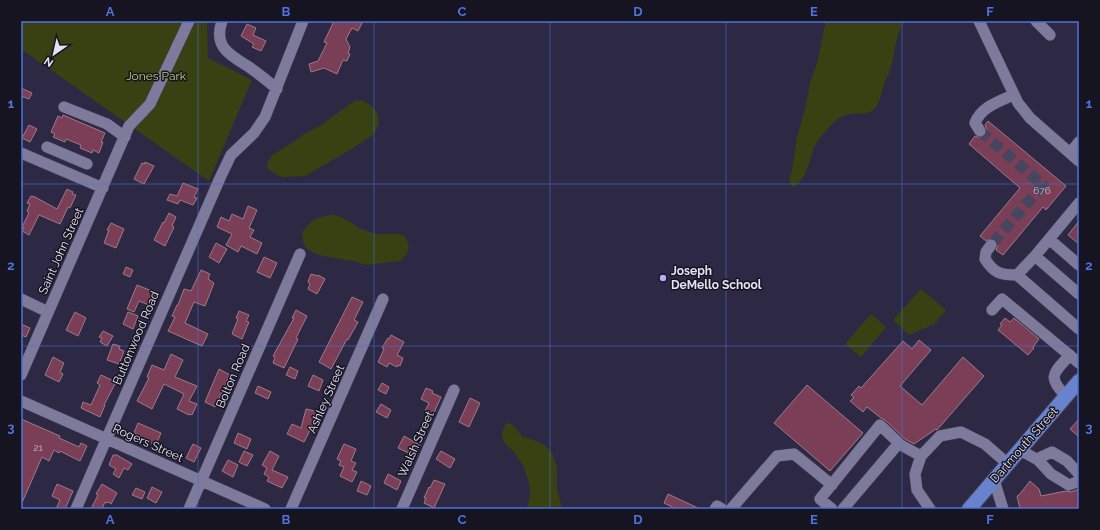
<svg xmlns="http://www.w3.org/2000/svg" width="1100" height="530" viewBox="0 0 1100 530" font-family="Raleway,sans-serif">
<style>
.green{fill:#394112}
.building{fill:#7a3f56;stroke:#9e7a86}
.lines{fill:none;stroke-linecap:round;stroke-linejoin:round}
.minor-tunnel{stroke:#48455e;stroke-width:11;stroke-dasharray:11 5.5;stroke-linecap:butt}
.minor-casing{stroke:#47435a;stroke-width:12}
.major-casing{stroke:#47435a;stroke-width:16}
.minor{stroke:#7e7a9b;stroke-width:11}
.major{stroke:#6882ce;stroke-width:14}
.grid{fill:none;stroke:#4e73df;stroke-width:1;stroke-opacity:0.55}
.poi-dot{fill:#b6acf8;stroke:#161420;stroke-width:1.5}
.labels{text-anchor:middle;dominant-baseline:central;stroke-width:3;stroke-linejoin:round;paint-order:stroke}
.number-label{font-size:10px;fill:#c9b8cc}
.park-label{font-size:12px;fill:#bcce74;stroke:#161420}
.street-label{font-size:12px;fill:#e3e1f3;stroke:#161420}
.poi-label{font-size:12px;font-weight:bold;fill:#e3e1f3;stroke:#161420;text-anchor:start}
.neatline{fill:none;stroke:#4e73df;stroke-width:1.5}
.grid-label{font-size:13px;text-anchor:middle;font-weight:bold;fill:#4e73df}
</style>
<rect width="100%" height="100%" fill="#2d2944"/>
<path class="green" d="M21 21H207L208 58 252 80 209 181 21 49Z
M826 21H904C897 33 895 46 893 59 891 69 886 78 883 88 881 94 880 102 875 108 868 117 853 111 843 116 837 118 831 125 827 130 822 135 815 143 813 150 810 161 805 182 793 187L789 181 792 170 797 137 805 109 810 83 817 63Z
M362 100 373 107 378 114 379 124 374 134 352 149 305 176 284 177 277 175 268 169 267 163 272 155 292 143 304 134 320 126 354 101Z
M331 215C342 216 351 222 359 228 363 230 369 232 373 233 384 237 405 227 408 243 410 251 406 255 400 261L366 265 351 260 348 261C337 257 312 257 305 246 303 242 303 237 302 233 311 220 317 217 331 215Z
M921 289 946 310 934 324 909 335 893 320Z
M871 314 886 327 861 357 845 344Z
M506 423 512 424 522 436 543 444 552 453 557 467V489L562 509H527C528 504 530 498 530 493 530 479 522 460 512 450 508 446 502 442 502 435 502 432 504 427 506 423Z"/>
<path class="building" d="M334 21H363L358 31 352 28 346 39 350 47 348 53 350 54 347 61 343 60 337 74 324 68 311 72 309 64 318 61 327 43 324 42Z
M247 24 256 28 253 35 266 41 261 51 252 47 254 44 241 36Z
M21 88 32 93 29 99 21 96Z
M63 115 105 133 101 142H103L99 153 93 150 92 153 80 148 81 145 66 139 65 142 53 137 55 134 51 132 58 116 62 118Z
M988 121 1066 186 1046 210 1043 207 1003 255 996 250 998 245 995 240 991 238 986 241 980 236 1020 188 969 144 975 136 981 138 986 135 987 130 985 125Z
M29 125 37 129 30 142 22 138Z
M145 162 154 166 144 184 134 179 142 163 145 164Z
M183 183 198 189 194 197 197 198 193 205 180 200 178 204 167 200 170 194 177 196Z
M67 189 73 192 72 194 76 195 70 208 68 207 60 224 39 215 29 235 22 231 24 228 22 227 29 213 27 211 30 204 27 203 31 196 35 197 57 209Z
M248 206 257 210 249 228 254 230 250 237 262 243 257 254 241 246 238 252 226 245 232 234 217 227 221 217 229 221 232 214 243 219Z
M169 213 176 217 172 226 174 227 165 246 154 240 163 222 164 223Z
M1079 221V244L1068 235Z
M111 223 124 229 116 248 104 243 109 230H107Z
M216 243 227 249 219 263 209 257Z
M264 257 277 263 270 278 257 272Z
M126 267 133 270 130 277 123 274Z
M201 270 210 274 208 279 214 283 205 306 194 302 185 323 208 334 202 346 168 331 175 317 172 316 177 305H178L184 289 191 291Z
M311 274 318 276V275L325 279 317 294 308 289 310 284 308 282Z
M137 285 157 293 151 306 139 301 134 312 127 309Z
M352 297 363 302 354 320 358 322 348 340 347 339 331 369 319 362Z
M296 310 307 316 296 338 298 339 284 368 273 363 275 357 273 356 294 318H292Z
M239 311 249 315 246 321 249 322 242 339 232 334 238 319 236 318Z
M75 312 86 318 78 336 66 330Z
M128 312 138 316 133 329 123 324Z
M1005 318 1010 322 1014 318 1039 339 1033 347 1034 348 1028 355 998 330 1002 325 1000 324Z
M21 324 30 328 26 337 21 335Z
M103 331 113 336 107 346 100 342 102 338 99 337Z
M391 335 404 342 397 355 403 358 400 366 398 365 397 367 389 363 387 367 378 362 384 349 382 348 388 338 389 339Z
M919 340 931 350 900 386 922 405 963 357 984 376 937 430 936 429 914 444 905 439 885 420 881 418 867 407 863 412 850 401 854 398 851 395 859 386 861 388 903 341 912 349Z
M113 344 120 346 119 349 124 351 119 364 107 360Z
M171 354 183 360 175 377 197 386 189 401 197 404 192 415 190 414 189 415 177 409 184 394 164 384 152 409 137 401 149 378 147 377 152 365 164 370Z
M53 357 64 363 60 372 63 374 59 382 45 375Z
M290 367 298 371 295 379 286 375Z
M219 369 230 375 215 407 205 402Z
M101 375 116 382 104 405H105L100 417 81 408 83 402 91 405 100 385 97 383Z
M313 375 323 380 319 391 308 386Z
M382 383 389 387 386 394 378 390Z
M807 385 863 433 830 471 774 423Z
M258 386 271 392 268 399 255 393Z
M426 388 433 391 432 393 441 397 433 415 425 411 429 403 421 399Z
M470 398 480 403 469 427 459 422Z
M381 404 391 410 387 418 376 412Z
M306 409 319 412 316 423 314 422 304 442 287 434 292 424 301 428Z
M21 419 60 436 59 438 79 447 81 443 87 446 80 461 60 451 59 453 54 450 49 461 42 457 21 505Z
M1079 419V437L1070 429Z
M138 423 161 433 156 445 144 440 145 438 134 433Z
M238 433 251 439 247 449 234 443Z
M404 436 420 445 415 456 398 448Z
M193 444 201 448 194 462 186 458Z
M344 444 356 449 351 461 356 463 352 470 357 472 352 482 340 476 344 467 339 465 341 461 337 459Z
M244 451 253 455 247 466 239 462Z
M270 451 279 456 272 470 288 477 282 488 267 481 269 477 264 474 267 468 262 465Z
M441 451 455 459 450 468 436 459Z
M113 455H117L132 464 128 470 124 468 119 478 113 474 116 469 109 465Z
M228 460 238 465 233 477 222 471Z
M388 474 401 481 397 490 384 483Z
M434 480 445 484 434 508 424 503 426 498H424L429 487 430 488Z
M361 481 371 486 367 495 357 491Z
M1030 481 1039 489 1041 496 1066 491 1071 492 1079 489V509H1020L1017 496 1019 495Z
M57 484 73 491 65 509H56L60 500 52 496Z
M102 484 117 493 111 504 108 502 107 503 105 502 102 509H91L98 495 96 494Z
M152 487 162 492 156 503 147 498Z
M136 488 145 492 142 499 132 495Z
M668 494 700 509H676L664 503Z"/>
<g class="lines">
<path class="minor-tunnel" d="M980 131 1043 185 991 245"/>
<g class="minor-casing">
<path id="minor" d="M222 21C213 47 230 55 249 67 259 74 268 81 277 89
M979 21 1018 103 1030 118 1079 161
M1036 21 1050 35
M64 107 107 124 125 137
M980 131 975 123C981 107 998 102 1013 95
M47 147 87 164
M21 153 103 188
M1070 153 1079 142
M1049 239 1079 265
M991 245 986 252 985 259C994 273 1000 275 1017 275
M1035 256 1079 203
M1079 294 1035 256 1017 275 1079 329
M21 299 48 312
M992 310 1002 299 1079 363
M21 375 129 126 150 104 189 21
M1066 396C1046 376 1054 373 1070 355
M21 401 265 509
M1020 450 1038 460 1041 457 1052 452 1067 461 1079 474
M1038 460 1051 474 1069 485 1079 481
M994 480 1003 509
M76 509 220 178 231 155 254 133 265 117 303 21
M189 509 300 254
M291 509 383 299
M402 509 454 390
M715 509 717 506 722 509
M731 509 777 456 794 454 832 485
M832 509 820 499 880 425 901 445 921 456
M843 509 899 443
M930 509 917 490 915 474 921 456 940 436 961 432 985 444 1008 464"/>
</g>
<g class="major-casing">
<path id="major" d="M969 509 1079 381"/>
</g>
<use href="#minor" class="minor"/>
<use href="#major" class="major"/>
</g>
<path class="grid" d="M198 21V509M374 21V509M550 21V509M726 21V509M902 21V509M21 184H1079M21 346H1079"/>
<circle class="poi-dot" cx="663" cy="278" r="4"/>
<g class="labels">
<g class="number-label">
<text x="1042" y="190">676</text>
<text x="38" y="447">21</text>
</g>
<g class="park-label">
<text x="156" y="76">Jones Park</text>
</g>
<g class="street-label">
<text transform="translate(61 251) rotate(-66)">Saint John Street</text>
<text transform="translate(136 338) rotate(-67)">Buttonwood Road</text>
<text transform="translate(233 376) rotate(-67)">Bolton Road</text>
<text transform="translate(326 399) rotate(-66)">Ashley Street</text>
<text transform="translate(148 443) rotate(24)">Rogers Street</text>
<text transform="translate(416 444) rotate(-66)">Walsh Street</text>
<text transform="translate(1024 445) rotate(-49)">Dartmouth Street</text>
</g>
<g class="poi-label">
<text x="671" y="271">Joseph<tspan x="671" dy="14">DeMello School</tspan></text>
</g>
</g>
<rect width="1100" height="530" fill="none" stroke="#161420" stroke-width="44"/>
<g transform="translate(54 54) rotate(214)" stroke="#161420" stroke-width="3" paint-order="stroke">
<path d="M0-3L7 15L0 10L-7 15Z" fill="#e3e1f3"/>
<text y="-6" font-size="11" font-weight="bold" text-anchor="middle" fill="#e3e1f3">N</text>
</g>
<rect x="22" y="22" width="1056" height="486" class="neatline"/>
<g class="grid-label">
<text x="110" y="16">A</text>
<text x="286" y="16">B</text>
<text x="462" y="16">C</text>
<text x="638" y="16">D</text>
<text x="814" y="16">E</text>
<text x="990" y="16">F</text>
<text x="11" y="108">1</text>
<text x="1089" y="108">1</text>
<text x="11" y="270">2</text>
<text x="1089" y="270">2</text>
<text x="11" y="432">3</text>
<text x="1089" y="432">3</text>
<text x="110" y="524">A</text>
<text x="286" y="524">B</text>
<text x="462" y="524">C</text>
<text x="638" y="524">D</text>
<text x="814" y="524">E</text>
<text x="990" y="524">F</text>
</g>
</svg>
